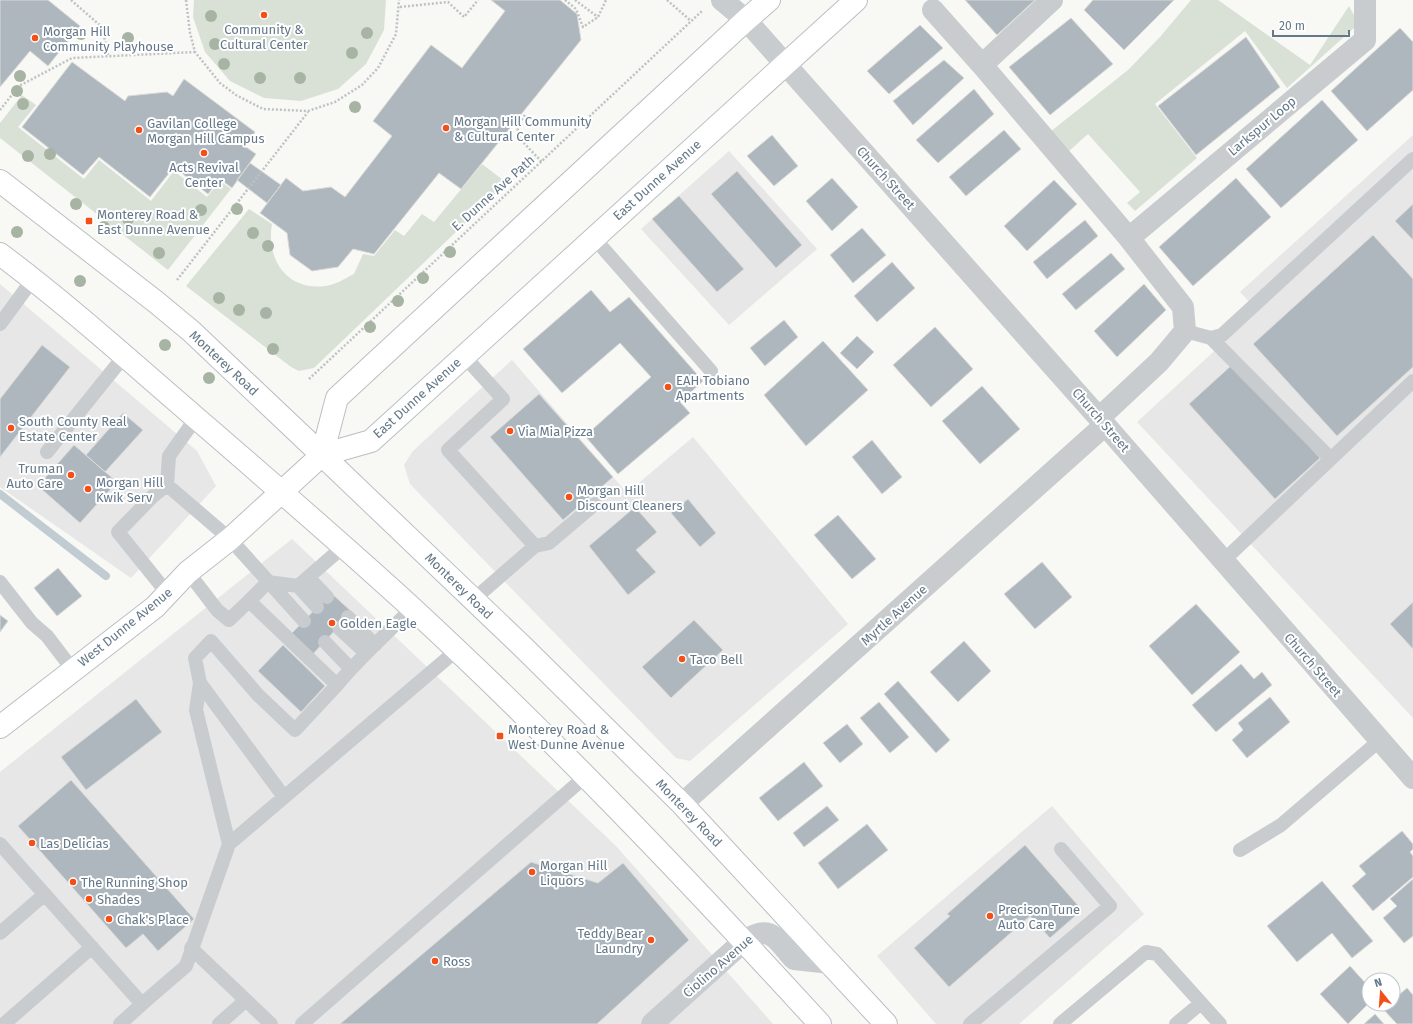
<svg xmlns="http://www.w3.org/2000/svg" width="1413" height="1024" viewBox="0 0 1413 1024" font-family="'Fira Sans',sans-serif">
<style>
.built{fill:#e6e7e6}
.green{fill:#d9e1d6}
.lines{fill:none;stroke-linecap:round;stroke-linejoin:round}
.stream{stroke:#c1ccd2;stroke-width:8}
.building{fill:#aeb7bd;stroke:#dadad7}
.secondary-casing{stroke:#babfc4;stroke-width:24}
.path{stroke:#bfc2c4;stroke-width:2.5;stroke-dasharray:2 2;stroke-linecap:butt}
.lane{stroke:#c8cccf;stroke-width:14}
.street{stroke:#c8cccf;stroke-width:22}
.secondary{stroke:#fff;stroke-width:22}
.tree{fill:#a7b3a3}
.poi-dot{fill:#f44e19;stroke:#fff;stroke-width:1.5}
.labels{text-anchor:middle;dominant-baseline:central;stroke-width:4;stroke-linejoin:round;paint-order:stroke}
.poi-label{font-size:13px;fill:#647889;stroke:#fff;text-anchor:start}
.street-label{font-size:13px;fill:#647889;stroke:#fff}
</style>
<rect width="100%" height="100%" fill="#f8f8f5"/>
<path class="built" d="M1413 135V718L1137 422 1258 311 1240 292Z
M729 151 817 249 729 325 641 229Z
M0 284 197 451 216 486 131 578 0 487Z
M512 360 627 493 693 437 848 624 690 761 676 758 410 484 404 465 413 451Z
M292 539 616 846 773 1024H0V772Z
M1052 806 1144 914 1019 1024H936L877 956Z"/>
<path class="green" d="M194 0H386L384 30 366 64 338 89 301 101 264 98 230 81 205 52 193 17Z
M1191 0H1218L1310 65 1349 6 1355 17 1354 28 1287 88 1245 31 1155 104 1197 158 1135 211 1127 203 1140 192 1088 134 1068 152 1050 132 1128 70 1160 37Z
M22 95 36 105 18 127 84 179 99 160 151 201 174 171 207 197 220 181 231 189 168 270 0 138V123Z
M482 164 507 183 314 368 299 371 291 367 186 286 249 209 272 224C266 259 286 291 326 286 335 285 346 278 354 274L363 254 374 256 395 230 404 236 422 214 434 222Z"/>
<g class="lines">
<path class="stream" d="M0 494 106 576"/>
</g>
<path class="building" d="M0 0H48L80 26 48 66 30 51 0 87Z
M491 0H560L577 14 581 40 461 189 439 173 374 254 353 249 338 267 312 271 290 255 287 233 260 213 286 178 303 191 331 187 345 197 392 136 373 121 431 45 462 68 505 11Z
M965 0H1035L997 35Z
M1093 0H1174L1124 50 1084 10Z
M1071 18 1113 64 1050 115 1009 67Z
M920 25 943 48 889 94 867 71Z
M1400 28 1413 42V90L1367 131 1331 91Z
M1246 37 1280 87 1196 155 1158 106Z
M944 60 964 78 913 125 893 101Z
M72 62 125 101 128 96 167 92 173 96 184 79 255 132 246 147 256 154 232 188 220 179 208 194 174 167 150 197 99 157 83 175 22 127Z
M974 89 994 114 938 163 916 140Z
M1322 100 1358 140 1281 208 1246 169Z
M1004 130 1021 149 966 196 949 177Z
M772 135 798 166 774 186 747 156Z
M250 163 281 185 267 203 237 180Z
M737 171 802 245 776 268 711 194Z
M832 178 858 207 832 231 806 201Z
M1236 178 1271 217 1193 286 1159 247Z
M1054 180 1077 204 1027 251 1004 226Z
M679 196 744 269 717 292 652 219Z
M1413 204V240L1395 221Z
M1085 220 1098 236 1047 279 1033 262Z
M862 228 886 255 853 283 830 255Z
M1373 235 1413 279V367L1337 436 1253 344Z
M1111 253 1125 269 1076 310 1062 294Z
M892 262 915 288 877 322 854 296Z
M1144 284 1166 310 1117 357 1094 331Z
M591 290 610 312 629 297 703 381 680 402 690 413 618 474 585 436 651 377 620 343 562 393 523 349Z
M784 320 798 337 765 366 750 348Z
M935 327 973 369 931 407 893 365Z
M857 336 874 352 857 369 840 353Z
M823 341 868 390 806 446 764 395Z
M42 345 70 367 0 457V399Z
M1234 363 1320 458 1275 499 1189 404Z
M982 386 1020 429 980 464 942 421Z
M539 394 613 477 563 520 490 437Z
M123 413 143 430 105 472 86 455Z
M872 440 902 477 882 494 852 457Z
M74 445 117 482 80 523 38 486Z
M688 499 716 533 700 547 671 513Z
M635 507 657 532 636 550 656 572 628 595 589 546Z
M838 515 876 559 852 579 814 535Z
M1042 562 1072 597 1035 629 1004 594Z
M58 568 82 596 57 616 34 588Z
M331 593 352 612 312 655 290 635Z
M1413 602V649L1390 624Z
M1196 604 1240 652 1192 695 1149 646Z
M0 615 8 621 0 632Z
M694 620 723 650 671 698 642 667Z
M964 641 991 671 958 702 930 672Z
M283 645 325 686 301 712 258 671Z
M1241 664 1254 679 1262 672 1272 685 1216 732 1192 705Z
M898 681 950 740 936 753 884 694Z
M1270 697 1290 722 1247 758 1232 740 1243 730 1238 723Z
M136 699 162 732 86 790 61 757Z
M879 702 909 737 890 753 860 718Z
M847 724 863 744 840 763 823 743Z
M804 762 823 786 778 821 759 798Z
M71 780 194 919 158 951 143 934 126 948 18 826Z
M827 806 839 820 804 847 793 833Z
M867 824 888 850 838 889 818 863Z
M1402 831 1413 844V849L1410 852 1413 856V877L1373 911 1352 886 1366 874 1359 866Z
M1025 845 1082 910 1050 938 1030 916 949 987 914 948 950 916 947 914Z
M531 862 598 883 623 863 689 940 597 1024H340Z
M1413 879V936L1404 943 1383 918 1397 906 1390 899Z
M1322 881 1373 941 1352 958 1332 933 1297 962 1267 926Z
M1350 966 1369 987V1003L1348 1024 1320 994Z
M1407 988 1413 995V1024H1397L1383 1009 1389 1004H1393V1000Z
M1375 1014 1384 1024H1364Z"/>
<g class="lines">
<g class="secondary-casing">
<path id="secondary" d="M0 181 156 302 191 331 322 455 522 646 682 804 886 1024
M0 254C68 305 131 362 195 417 268 480 341 543 412 608 555 740 689 881 820 1024
M322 455 337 398 746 20 769 0
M0 727 155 607 188 572 230 539 322 455 371 441 856 0"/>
</g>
<path class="path" d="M71 0 102 27 108 55
M186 0 190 33 195 52 220 83 236 95 263 109 308 111 335 102 362 85 378 68 396 34 399 0
M565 0 576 9 583 27 598 17 606 0
M575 0 598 17
M667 0 691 21
M400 7 448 2 464 17 478 0
M0 110 19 86 72 58 195 52
M525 115 517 127 520 139 542 162
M177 280 308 112
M309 379 702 11"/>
<path class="lane" d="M594 238 711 371
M0 324 33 279
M1185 331 1211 338 1330 458
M1211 338 1222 335 1413 159
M464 356 503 399 448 450 535 546 473 600
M47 452 125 355
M167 485 169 456 196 418
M535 546 549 543 595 504
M1223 561 1413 381
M188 572 217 610 229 620 249 601 337 685C360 657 387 634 412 608
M309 578 327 597
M0 582 32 623 47 636 73 670
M298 586 317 607
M168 594 118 532 153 496 167 485 230 539 304 621
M249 601 268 582 298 586 344 546
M348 617 375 645
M339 628 366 653
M325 642 351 669
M200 683 195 658 211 641 258 695 295 730 337 685
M0 844 142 1004 186 966 229 844 457 650
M229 844 196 710 200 683 284 797
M1240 850 1281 825 1379 741
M0 933 45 894
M191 948 271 1024
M4 1024 92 947
M120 1024 142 1004
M219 1024 246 1000
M302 1024 586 776
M970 1024 1110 906 1061 849
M1060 1024 1146 952 1157 954 1220 1024
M1176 1024 1201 1003"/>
<path class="street" d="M722 0 746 20 1099 418 1413 778
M1052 0 982 65 1129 238 1183 307 1185 331 1159 362 1099 418
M933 10 982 65
M1129 238 1365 40V0
M682 804 1105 425
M652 1024 744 941C771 923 776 939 794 959L831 963"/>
<use href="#secondary" class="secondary"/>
</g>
<g class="tree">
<circle cx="211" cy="16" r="6"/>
<circle cx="367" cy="33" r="6"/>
<circle cx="81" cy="34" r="6"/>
<circle cx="128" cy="38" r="6"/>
<circle cx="215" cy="44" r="6"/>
<circle cx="352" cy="53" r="6"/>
<circle cx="224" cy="64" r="6"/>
<circle cx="20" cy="76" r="6"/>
<circle cx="260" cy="78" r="6"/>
<circle cx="300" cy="78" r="6"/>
<circle cx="17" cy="91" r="6"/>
<circle cx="23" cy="104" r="6"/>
<circle cx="355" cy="107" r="6"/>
<circle cx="50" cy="154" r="6"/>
<circle cx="28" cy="156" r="6"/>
<circle cx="76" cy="204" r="6"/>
<circle cx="237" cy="209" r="6"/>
<circle cx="201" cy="210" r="6"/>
<circle cx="128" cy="219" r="6"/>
<circle cx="104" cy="227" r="6"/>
<circle cx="17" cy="232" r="6"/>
<circle cx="253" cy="233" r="6"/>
<circle cx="268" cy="246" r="6"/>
<circle cx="450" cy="252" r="6"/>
<circle cx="159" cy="253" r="6"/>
<circle cx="423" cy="278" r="6"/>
<circle cx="80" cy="281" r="6"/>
<circle cx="219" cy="298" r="6"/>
<circle cx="398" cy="301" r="6"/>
<circle cx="239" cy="310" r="6"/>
<circle cx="266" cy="313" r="6"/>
<circle cx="370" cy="327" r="6"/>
<circle cx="165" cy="345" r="6"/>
<circle cx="273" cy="349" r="6"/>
<circle cx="209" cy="378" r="6"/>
</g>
<g class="poi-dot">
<circle cx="264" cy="15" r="4"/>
<circle cx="35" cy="38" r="4"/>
<circle cx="446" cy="128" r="4"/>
<circle cx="139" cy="130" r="4"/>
<circle cx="204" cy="153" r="4"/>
<rect x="85" y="217" width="8" height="8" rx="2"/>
<circle cx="668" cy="387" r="4"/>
<circle cx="11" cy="428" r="4"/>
<circle cx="510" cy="431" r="4"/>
<circle cx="71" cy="475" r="4"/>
<circle cx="88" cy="489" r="4"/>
<circle cx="569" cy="497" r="4"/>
<circle cx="332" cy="623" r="4"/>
<circle cx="682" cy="659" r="4"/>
<rect x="496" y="732" width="8" height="8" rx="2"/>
<circle cx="32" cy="843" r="4"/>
<circle cx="532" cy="872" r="4"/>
<circle cx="73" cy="882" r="4"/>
<circle cx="89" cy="899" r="4"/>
<circle cx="990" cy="916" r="4"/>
<circle cx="109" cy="919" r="4"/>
<circle cx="651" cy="940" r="4"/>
<circle cx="435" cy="961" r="4"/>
</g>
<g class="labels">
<g class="poi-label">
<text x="264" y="29" text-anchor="middle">Community &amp;<tspan x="264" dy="15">Cultural Center</tspan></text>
<text x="43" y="31">Morgan Hill<tspan x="43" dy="15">Community Playhouse</tspan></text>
<text x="454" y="121">Morgan Hill Community<tspan x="454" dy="15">&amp; Cultural Center</tspan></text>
<text x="147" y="123">Gavilan College<tspan x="147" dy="15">Morgan Hill Campus</tspan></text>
<text x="204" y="167" text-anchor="middle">Acts Revival<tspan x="204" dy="15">Center</tspan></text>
<text x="97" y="214">Monterey Road &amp;<tspan x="97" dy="15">East Dunne Avenue</tspan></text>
<text x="676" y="380">EAH Tobiano<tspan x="676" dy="15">Apartments</tspan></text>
<text x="19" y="421">South County Real<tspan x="19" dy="15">Estate Center</tspan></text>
<text x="518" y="431">Via Mia Pizza</text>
<text x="63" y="468" text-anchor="end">Truman<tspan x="63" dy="15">Auto Care</tspan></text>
<text x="96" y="482">Morgan Hill<tspan x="96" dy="15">Kwik Serv</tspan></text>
<text x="577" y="490">Morgan Hill<tspan x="577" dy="15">Discount Cleaners</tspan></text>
<text x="340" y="623">Golden Eagle</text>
<text x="690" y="659">Taco Bell</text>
<text x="508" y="729">Monterey Road &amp;<tspan x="508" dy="15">West Dunne Avenue</tspan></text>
<text x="40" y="843">Las Delicias</text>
<text x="540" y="865">Morgan Hill<tspan x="540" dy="15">Liquors</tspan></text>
<text x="81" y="882">The Running Shop</text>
<text x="97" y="899">Shades</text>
<text x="998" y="909">Precison Tune<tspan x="998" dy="15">Auto Care</tspan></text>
<text x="117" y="919">Chak's Place</text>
<text x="643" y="933" text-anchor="end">Teddy Bear<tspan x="643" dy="15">Laundry</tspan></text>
<text x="443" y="961">Ross</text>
</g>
<g class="street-label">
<text transform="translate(1262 126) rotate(-40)">Larkspur Loop</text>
<text transform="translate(886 178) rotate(48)">Church Street</text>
<text transform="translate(657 180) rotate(-42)">East Dunne Avenue</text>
<text transform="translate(493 193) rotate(-42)">E. Dunne Ave Path</text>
<text transform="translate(224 363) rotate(43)">Monterey Road</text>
<text transform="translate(417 398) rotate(-42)">East Dunne Avenue</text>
<text transform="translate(1101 420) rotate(49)">Church Street</text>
<text transform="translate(459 586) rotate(44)">Monterey Road</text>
<text transform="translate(894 615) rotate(-42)">Myrtle Avenue</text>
<text transform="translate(125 627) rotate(-39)">West Dunne Avenue</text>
<text transform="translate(1313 665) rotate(49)">Church Street</text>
<text transform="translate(689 813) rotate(46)">Monterey Road</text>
<text transform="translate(718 966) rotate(-41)">Ciolino Avenue</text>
</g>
</g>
<g transform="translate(1381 992) rotate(343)"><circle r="19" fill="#ffffff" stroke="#c1c9d0"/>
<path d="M0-3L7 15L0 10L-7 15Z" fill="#f44e19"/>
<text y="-6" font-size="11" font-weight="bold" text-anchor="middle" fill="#647889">N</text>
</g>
<path d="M1273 30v6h76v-6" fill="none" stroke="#647889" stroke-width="2"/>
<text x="1279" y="30" font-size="12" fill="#647889" stroke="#ffffff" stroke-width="3" paint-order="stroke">20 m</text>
</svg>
